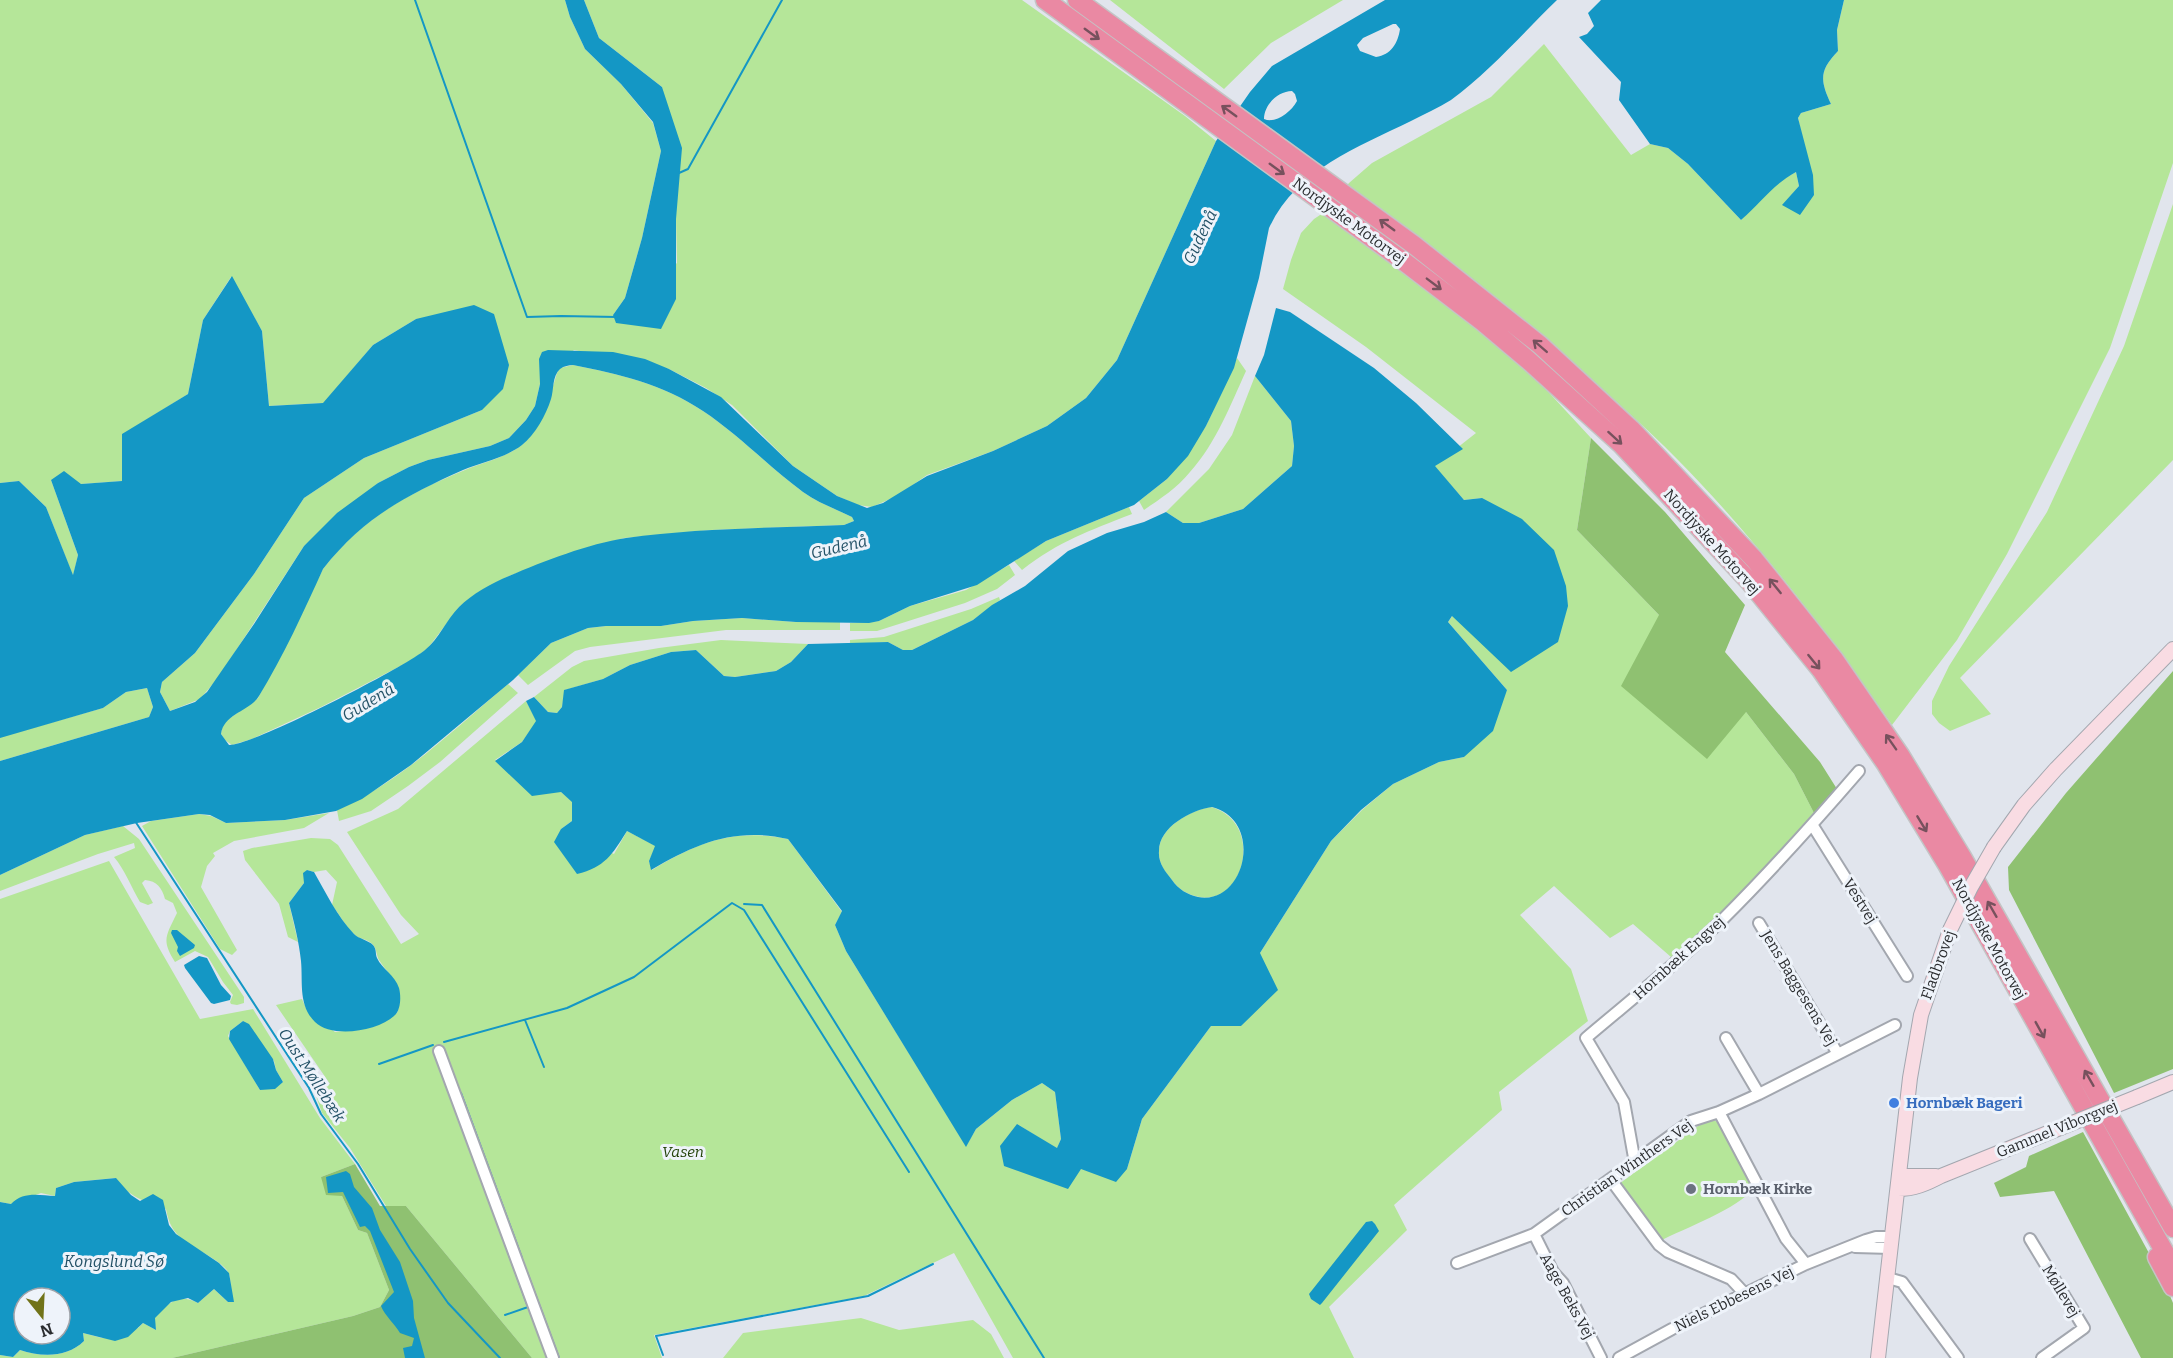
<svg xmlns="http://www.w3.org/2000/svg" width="2173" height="1358" viewBox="0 0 2173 1358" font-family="Bitter,serif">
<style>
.green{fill:#b5e699;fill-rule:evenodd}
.forest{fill:#8fc171}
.water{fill:#1497c5;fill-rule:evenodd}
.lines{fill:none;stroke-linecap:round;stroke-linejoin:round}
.stream{stroke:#1497c5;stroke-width:2}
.street-casing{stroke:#a3a7af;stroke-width:14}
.secondary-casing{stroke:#a3a7af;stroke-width:16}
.highway-casing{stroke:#c3c4c5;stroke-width:21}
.street{stroke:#fff;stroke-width:10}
.secondary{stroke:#f9dce3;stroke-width:14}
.highway{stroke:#ea89a3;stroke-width:18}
.secondary-bridge-casing{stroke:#a3a7af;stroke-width:16;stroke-linecap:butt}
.secondary-bridge{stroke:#f9dce3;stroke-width:14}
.oneway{stroke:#77515d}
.shop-dot{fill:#3f7fe0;stroke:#eef3fa;stroke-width:2}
.worship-dot{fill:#6b7280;stroke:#eef3fa;stroke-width:2}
.labels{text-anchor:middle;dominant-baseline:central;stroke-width:6;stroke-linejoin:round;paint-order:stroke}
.street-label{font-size:15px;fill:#2a2c2f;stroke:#eef3fa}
.shop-label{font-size:15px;font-weight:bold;fill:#366cbe;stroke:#eef3fa;text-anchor:start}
.park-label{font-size:15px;font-style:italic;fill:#234309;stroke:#eef3fa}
.worship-label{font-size:15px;font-weight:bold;fill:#5b616d;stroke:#eef3fa;text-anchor:start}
.water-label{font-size:16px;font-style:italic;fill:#235166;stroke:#eef3fa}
</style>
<rect width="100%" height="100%" fill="#e1e5ed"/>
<path class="green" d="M0 0H565L570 17 585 49 621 84 653 123 661 151 642 238 625 298 613 315 677 263 676 219 662 87 599 38 584 0H1022L1185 116 1216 141 1117 360 1086 398 1047 426 993 451 927 475 897 496 872 507 858 505 837 496 793 466 732 405 706 388 669 369 574 350 540 384 535 406 526 420 509 438 490 446 428 460 409 467 378 483 304 546 218 678 200 699 170 711 160 692 162 682 195 653 254 574 304 498 364 458 482 410 416 319 373 345 324 403 269 406 262 331 231 277 203 320 188 394 122 435 123 481 81 484 51 480 78 555 73 576 46 507 19 481 0 483Z
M1110 0H1343L1271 43 1224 89Z
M1844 0H2173V163L2110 348 2007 554 1957 640 1892 725C1827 633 1758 541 1678 460 1644 425 1607 394 1571 361L1541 384 1591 438 1577 530 1659 615 1746 712 1794 774 1815 815 1726 909 1671 957 1633 924 1610 938 1554 886 1520 915 1571 969 1588 1021 1499 1092 1502 1110 1394 1205 1407 1230 1329 1307 1354 1358H1013L954 1253 864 1296 654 1335 662 1358H532L406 1206H386L350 1148 322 1113 314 1090 330 1084 276 1005 302 999 306 1008 335 1032 368 1028 397 1013C406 986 392 980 379 960 376 955 377 947 371 943 367 939 359 939 355 935 346 927 339 914 332 905L337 882 326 870 314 872 307 870 304 883 289 903 298 942 288 937 279 904 245 860 243 851 252 848 311 838 330 839 338 845 401 944 419 934 401 915 347 832 398 809 526 701 537 721 522 742 495 760 561 792 573 802 572 821 561 829 614 854 627 831 656 846 649 861 652 870C698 842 734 828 788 839L842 912 835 925 846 951 966 1146 976 1129 1012 1100 1042 1083 1055 1092 1061 1139 1057 1149 1017 1124 1081 1169H1127L1142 1119 1211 1026H1241L1260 953 1331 841 1362 810 1393 784 1439 762 1464 757 1507 690 1448 622 1453 615 1482 498 1464 500 1434 466 1476 433 1366 347 1283 289 1291 260 1301 233 1314 219 1323 213 1349 183 1372 163 1491 97 1544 44 1631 155 1650 144 1668 148 1688 164 1741 220 1776 183 1796 172 1799 186 1783 205 1814 195 1798 118 1801 113 1831 104C1820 80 1819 71 1838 51L1837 30Z
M2173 204V460L1960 678 1991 714 1950 731 1939 723 1932 714V701L1949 666 2047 512 2124 346Z
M1237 358 1246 371C1230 406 1216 443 1190 472 1177 488 1160 499 1144 510L1139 501 1167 479 1206 426Z
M573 365C619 374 663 384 703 411 739 435 768 466 803 492 818 503 836 509 852 517L854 521 844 525 711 530 624 538 562 556 509 576 477 593 459 607 428 648 412 660 321 707 252 739 232 745 225 740 221 734 222 727 226 721 258 698 323 569C362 518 407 494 465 470 484 462 509 457 524 443 544 424 549 398 557 373L560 368Z
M1255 376 1291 421 1294 446 1292 466 1243 509 1199 523H1183L1166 512 1209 469 1232 435Z
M1129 507 1132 514C1089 531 1059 541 1022 570L1014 561 1046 541Z
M1009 565 1015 575 997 589 965 603 877 631H850V623L879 621 910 606 966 590Z
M999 597 1000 600 973 620 912 650H903L888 642 850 644V640L884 637 971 609Z
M742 618 796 622H840V630H726L590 647 575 651 528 685 518 675 551 643 588 628 606 626H661L693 621Z
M721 640 808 644 791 662 776 671 735 677 724 676 696 650 671 652 630 665 603 679 565 690 562 707 557 713 548 712 534 697 572 667 584 661 659 648Z
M508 684 518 693 440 762 408 786 371 811 339 821 337 810C401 782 454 729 508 684Z
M147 688 153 707 149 717 0 761V737L103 708 126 692Z
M1211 807C1265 822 1245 906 1199 897 1188 895 1178 889 1172 880 1165 872 1158 863 1159 851 1159 827 1191 810 1211 807Z
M329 813 304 828 234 841 213 853 215 856 207 866 201 887 237 950 232 955 220 949 142 826 151 821 199 814 211 816 226 823 285 820Z
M123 826 139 839 244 997V1003L237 1005 231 1004 230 1002 233 995 223 982 208 957 195 951 175 962C161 940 166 936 177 913L173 903 165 899C162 888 157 881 145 880L142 883 153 903 148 905 140 902C131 887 125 870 114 857L135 848 134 843 98 854 0 891V875L85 835Z
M109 861 200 1019 253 1009 320 1118 355 1164 321 1177 342 1196 358 1230 367 1233 389 1290 380 1307 353 1316 172 1358H0V1355L13 1357 20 1350C41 1357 67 1358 84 1341L83 1333 102 1338 138 1328 143 1323 156 1330 154 1318C168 1304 177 1292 198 1303L214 1289 228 1302C229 1293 232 1283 229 1274 226 1267 218 1262 212 1258 189 1243 171 1239 166 1209 145 1202 129 1197 115 1178L74 1182 56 1188 55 1196 41 1193 11 1204 0 1202V899ZM243 1021 274 1061 276 1070 283 1082 260 1090 228 1036 230 1031Z
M1713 1120 1720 1123 1754 1188C1738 1209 1685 1228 1660 1241L1619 1184 1705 1121Z
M861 1318 899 1330 973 1320 991 1334 1004 1358H723L743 1333Z"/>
<path class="forest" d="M1591 438 1665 512 1745 605 1725 652 1820 762 1837 789 1815 815 1794 774 1746 712 1707 759 1621 686 1659 615 1577 530Z
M2173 671V1069L2114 1093 2009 890 2008 867 2066 793Z
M2083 1132 2162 1277 2173 1303V1358H2141L2054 1191 2000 1197 1994 1183 2026 1167 2029 1156Z
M355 1164 380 1206H406L532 1358H172L353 1316 380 1307 389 1290 367 1233 358 1230 342 1196 326 1195 321 1177Z"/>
<path class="water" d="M565 0H584L599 38 662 87 682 148 676 219V299L661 329 616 323 613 315 625 298 642 238 661 151 653 122 621 84 585 49 570 17Z
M1385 0H1557C1523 33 1489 72 1451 100 1438 108 1424 114 1411 121 1356 148 1296 170 1269 228L1259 278 1234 368 1206 426 1188 456 1167 479 1134 505 1046 541 977 585 910 606 879 621 869 623 796 622 742 618 693 621 661 626H606L588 628 551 643 513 680 411 765 362 799 336 811 285 820 226 823 210 815 199 814 137 823 85 835 0 875V761L149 717 153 707 147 688 126 692 103 708 0 738V483L19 481 46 507 73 575 78 555 51 480 64 471 81 484 122 481V434L188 394 203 320 232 276 262 331 269 406 323 403 373 345 416 319 474 305 494 314 509 365 503 389 482 410 364 458 304 498 254 574 195 653 162 682 160 692 170 711 195 702 207 692 254 624 304 546 337 513 378 483 409 467 428 460 490 446 509 438 526 420 535 406 540 384 539 359 542 352 548 350 613 352 645 359 669 369 721 397 793 466 837 496 867 508 883 503 927 476 993 451 1047 426 1086 398 1117 360 1216 141 1250 92 1272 66ZM1393 24H1396L1400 29C1398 43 1391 55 1376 57L1360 51 1357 45 1363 38ZM1292 91 1295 94 1297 101C1291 112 1276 124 1264 119 1264 105 1278 91 1292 91ZM573 365C619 374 663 384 703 411 739 435 768 466 803 492 818 503 836 509 852 517L854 521 844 525C772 528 698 528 626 538 588 544 544 561 509 576 492 583 472 594 459 607 446 620 439 639 425 650 403 668 252 746 229 745L221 734C224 713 249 712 259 696 283 657 304 611 323 569 363 518 405 496 463 470 482 462 505 458 522 445 535 435 546 415 551 399 554 390 552 376 560 369 564 366 569 365 573 365Z
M1601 0H1844L1837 30 1838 51C1819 71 1820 80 1831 104L1801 113 1798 118 1813 175 1814 195 1800 215 1782 205 1799 186 1796 172C1771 186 1762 202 1741 220L1688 164 1668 148 1650 144 1619 100 1621 82 1579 37 1587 34 1594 26 1588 13Z
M1276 308 1290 312 1374 368 1416 403 1463 449 1435 466 1464 500 1482 498 1522 519 1554 550 1566 586 1568 606 1558 642 1511 672 1452 616 1448 622 1507 690 1493 731 1464 757 1439 762 1393 784 1361 810 1331 841 1260 953 1278 990 1241 1026H1211L1142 1119 1127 1169 1116 1182 1081 1169 1068 1189 1004 1166 1000 1146 1017 1124 1057 1148 1061 1139 1055 1092 1042 1083 1012 1100 976 1129 966 1147 846 951 835 925 842 911 788 839C735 827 697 843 651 870L649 861 655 846 627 831C612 855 605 867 577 874L554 842 561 829 572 821V802L561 792 532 796 495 761 522 742 536 721 526 701 534 697 548 712 557 713 562 707 564 690 603 679 630 665 671 652 696 650 724 676 735 677 776 671 791 662 808 644 888 642 903 650H912L973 620 992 605 1025 586 1068 551 1107 533 1144 522 1166 512 1183 523H1199L1243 509 1292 466 1294 446 1291 421 1255 376 1264 355ZM1212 807C1265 821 1245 906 1198 897 1188 895 1178 889 1172 880 1165 871 1158 863 1159 851 1159 827 1191 810 1212 807Z
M307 870 314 872C326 893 337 916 354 934 359 939 368 940 373 945 377 950 375 953 377 958 382 969 395 975 399 988 401 995 401 1008 396 1014 381 1031 332 1039 315 1022 298 1005 303 983 301 961 299 942 294 922 289 903L304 883 303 873Z
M172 930H177L195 945 194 948 180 956 177 951 178 947 171 933Z
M199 956 207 958 221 985 231 996 230 1000 214 1004 211 1003 185 968 184 965Z
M243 1021 249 1024 273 1059 276 1070 283 1082 275 1089 260 1090 229 1039 230 1031Z
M346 1171 350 1174 354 1187 372 1208 380 1230 400 1262 413 1301 414 1318 425 1358H405L403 1348 412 1346 414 1338 400 1333C395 1324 385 1316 381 1306L394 1292 370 1231 365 1226 360 1227 343 1192 328 1193 326 1177Z
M116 1178 131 1195 140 1201 153 1194 163 1200 169 1225 176 1234 219 1263 229 1273 234 1302H228L214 1289 198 1303 188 1298 171 1302 155 1318 156 1330 143 1323 128 1337 115 1341 83 1333 84 1341C67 1358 41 1357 20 1350L13 1357 0 1355V1202L11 1204C23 1191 39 1195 55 1196L56 1188 74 1182ZM24 1298H60V1334H24Z
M1372 1221 1375 1224 1379 1231 1322 1303 1320 1305 1311 1299 1309 1294 1366 1222Z"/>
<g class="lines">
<path class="stream" d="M415 0 527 317 561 316 617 317
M679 173 688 169 782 0
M135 821 309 1088 321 1114 358 1164 410 1249 448 1303 500 1358
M744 904 762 905 1044 1358
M525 1020 544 1067
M444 1042 567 1008 634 977 732 903 744 910 909 1172
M379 1064 433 1045
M309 1088 323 1083
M461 1093 522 1258
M493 1211 528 1307 505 1315
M527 1272 559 1358
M663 1355 656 1336 868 1296 933 1264"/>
<g class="street-casing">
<path id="street" d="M1813 826 1907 976
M1759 923 1838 1054
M1726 1038 1759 1094
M439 1051 553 1358
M1719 1112 1786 1239 1806 1264
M1635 1163 1624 1102 1586 1038C1632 999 1680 961 1723 919 1771 871 1815 822 1859 771
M1611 1180 1659 1245 1668 1252 1731 1279 1745 1294
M1534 1234 1553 1272 1563 1283 1601 1358
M2030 1239 2084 1328 2042 1358
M1855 1247 1891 1248
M1457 1263 1534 1234 1691 1121 1719 1112 1759 1094 1895 1025
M1888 1278 1902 1282 1958 1358
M1619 1358 1672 1329 1806 1264 1866 1240 1876 1237H1892"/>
</g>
<g class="secondary-casing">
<path id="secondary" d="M1994 847 2024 805 2055 770 2173 649
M2137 1097 2173 1082
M1899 1176H1936
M1898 1189C1914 1189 1926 1184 1941 1176L2060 1128
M1878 1358 1910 1078 1921 1015 1950 930"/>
</g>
<g class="highway-casing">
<path id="highway" d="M1045 0 1402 260 1483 322 1528 360 1622 445 1749 581 1821 670 1886 764 1948 866 2173 1267
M1077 0 1414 245 1540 345 1631 429 1754 559 1834 659 1900 755 1962 857 2173 1228
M2157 1257 2173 1287"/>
</g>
<use href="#street" class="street"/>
<use href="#secondary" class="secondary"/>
<use href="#highway" class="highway"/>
<g class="secondary-bridge-casing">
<path id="secondary-bridge" d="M1950 930 1971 887 1994 847
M2060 1128 2137 1097"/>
</g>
<use href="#secondary-bridge" class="secondary-bridge"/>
</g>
<defs><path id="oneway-shaft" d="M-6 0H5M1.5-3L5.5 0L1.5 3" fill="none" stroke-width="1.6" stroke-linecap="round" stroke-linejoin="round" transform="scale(1.5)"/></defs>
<g class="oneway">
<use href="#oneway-shaft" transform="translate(1092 34) rotate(36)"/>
<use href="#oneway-shaft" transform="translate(1229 111) rotate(-144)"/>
<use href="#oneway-shaft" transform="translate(1277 169) rotate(36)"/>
<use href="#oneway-shaft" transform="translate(1387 225) rotate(-144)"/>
<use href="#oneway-shaft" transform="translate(1434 284) rotate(37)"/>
<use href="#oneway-shaft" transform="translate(1540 346) rotate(-139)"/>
<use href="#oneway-shaft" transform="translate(1615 438) rotate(42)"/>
<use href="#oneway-shaft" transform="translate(1775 586) rotate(-129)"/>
<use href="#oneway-shaft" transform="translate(1814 662) rotate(51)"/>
<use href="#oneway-shaft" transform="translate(1891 742) rotate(-125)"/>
<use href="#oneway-shaft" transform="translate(1922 824) rotate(59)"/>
<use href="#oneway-shaft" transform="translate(1992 909) rotate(-120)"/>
<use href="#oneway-shaft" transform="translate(2040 1030) rotate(61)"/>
<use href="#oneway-shaft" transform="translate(2089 1078) rotate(-120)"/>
</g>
<circle class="shop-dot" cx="1894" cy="1103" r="6"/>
<circle class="worship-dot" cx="1691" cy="1189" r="6"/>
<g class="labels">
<g class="street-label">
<text transform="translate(1349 221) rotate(36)">Nordjyske Motorvej</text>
<text transform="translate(1712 542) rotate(48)">Nordjyske Motorvej</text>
<text transform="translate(1860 901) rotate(58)">Vestvej</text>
<text transform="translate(1989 939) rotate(61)">Nordjyske Motorvej</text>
<text transform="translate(1679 958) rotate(-42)">Hornbæk Engvej</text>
<text transform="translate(1938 965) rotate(-70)">Fladbrovej</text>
<text transform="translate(1799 988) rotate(59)">Jens Baggesens Vej</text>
<text transform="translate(2057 1129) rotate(-22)">Gammel Viborgvej</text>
<text transform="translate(1627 1168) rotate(-35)">Christian Winthers Vej</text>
<text transform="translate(2061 1291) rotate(59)">Møllevej</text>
<text transform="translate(1567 1296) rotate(61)">Aage Beks Vej</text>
<text transform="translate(1734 1299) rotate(-26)">Niels Ebbesens Vej</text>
</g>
<g class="shop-label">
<text x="1906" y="1103">Hornbæk Bageri</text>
</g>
<g class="park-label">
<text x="683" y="1152">Vasen</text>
</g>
<g class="worship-label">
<text x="1703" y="1189">Hornbæk Kirke</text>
</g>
<g class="water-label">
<text transform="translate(1200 237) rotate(-65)">Gudenå</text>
<text transform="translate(839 547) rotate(-13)">Gudenå</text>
<text transform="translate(368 702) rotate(-31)">Gudenå</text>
<text transform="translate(312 1075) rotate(57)">Oust Møllebæk</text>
<text x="114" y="1261">Kongslund Sø</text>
</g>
</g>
<g transform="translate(42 1316) rotate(162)"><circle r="28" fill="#eef3fa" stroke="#a0a3a9" stroke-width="1.5"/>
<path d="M0-4.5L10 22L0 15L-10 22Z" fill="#717319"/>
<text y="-9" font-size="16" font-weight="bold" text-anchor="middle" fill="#2a2c2f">N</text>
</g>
</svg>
